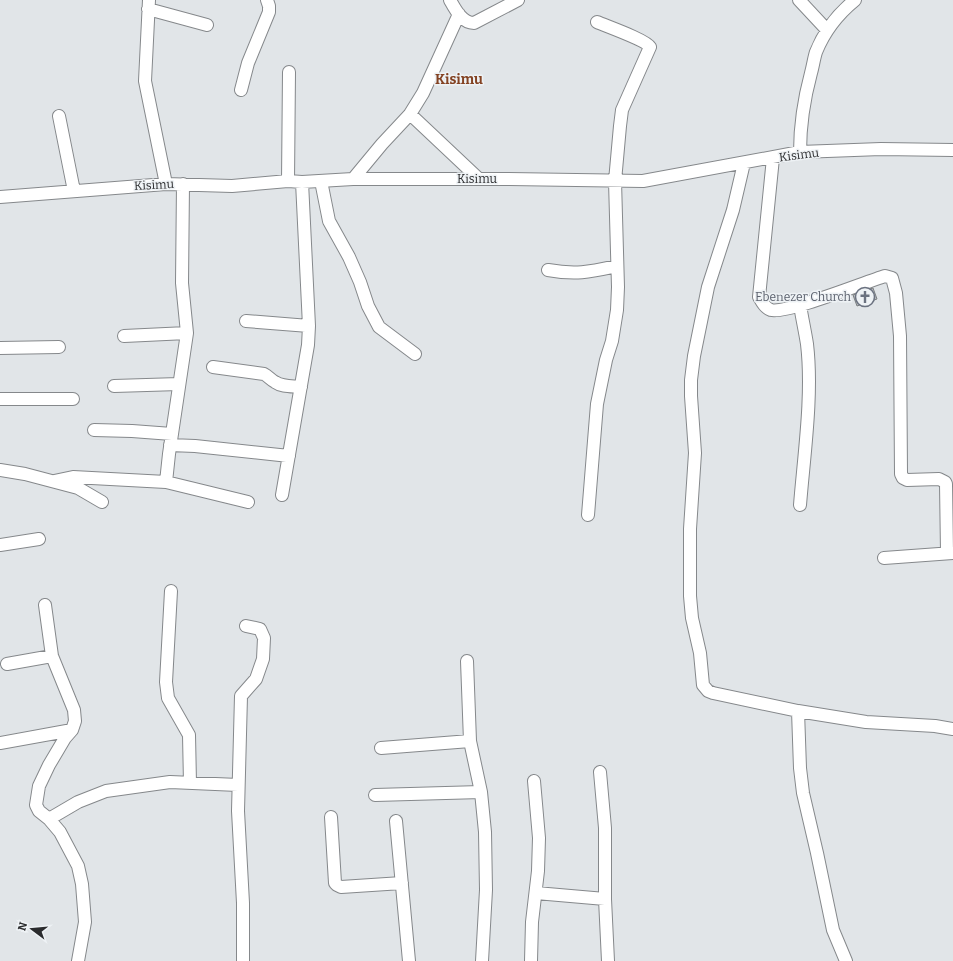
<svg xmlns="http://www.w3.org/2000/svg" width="953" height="961" viewBox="0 0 953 961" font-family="Bitter,serif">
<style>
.building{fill:#b8bcbf;stroke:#7a7e80}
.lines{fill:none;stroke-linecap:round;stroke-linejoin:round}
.minor-casing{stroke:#85888b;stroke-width:14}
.minor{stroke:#fff;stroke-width:12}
.labels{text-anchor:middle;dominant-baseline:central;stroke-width:3;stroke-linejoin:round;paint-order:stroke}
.street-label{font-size:12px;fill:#2a2b2d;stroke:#eef2f5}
.worship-label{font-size:12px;fill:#5b616d;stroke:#eef2f5;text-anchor:end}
.quarter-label{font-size:14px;font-weight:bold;fill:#834222;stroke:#eef2f5}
</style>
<rect width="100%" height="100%" fill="#e1e5e8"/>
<path class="building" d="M873 288 877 299 857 306 853 295Z"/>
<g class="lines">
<g class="minor-casing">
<path id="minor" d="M149 0 145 81 166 184
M450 0C455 9 462 23 474 23L518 0
M799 0 827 30
M148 9 207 25
M241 90 248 63 269 12V6L267 0
M410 114 479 179
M59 116 74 191
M800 152C800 125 804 99 811 73 813 66 814 58 816 52 824 32 839 13 855 0
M773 158 759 297C762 302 765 308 771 310 787 314 865 282 885 276L892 278 896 293 900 336 901 474 903 478 907 480 939 479 945 482 946 484 947 552
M744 163 733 210 708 287 694 356 691 380V396L695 453 690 529V596L692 618 700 653 703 685 708 691 713 693 798 711 866 722 935 726 953 729
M353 179 382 144 410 114 423 93 459 14
M288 181 289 72
M321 181 329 221 349 257 360 282 368 306 379 327 415 354
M0 197 166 184 232 186 288 181 302 182 353 179H509L643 181 800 152 881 149 953 150
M548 270C576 275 589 272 617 266
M246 321 309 326
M124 336 187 333
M0 348 59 347
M213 367 264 374C268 376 271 380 275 382 282 387 292 386 301 387
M114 386 179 384
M0 399H73
M94 430 132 431 172 434
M170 445 195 446 289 456
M0 470 25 474 78 488 102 502
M54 481 73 477 166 482 248 502
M166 482 169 454 187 333 182 283 183 184
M282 495 308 345 309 326 302 182
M800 505C804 455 813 394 807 344 805 331 802 318 800 305
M588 515 597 404 606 360 612 341 617 310 618 287 615 181 620 126 622 110 650 47C646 40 606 26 597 22
M0 545 39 539
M884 558 953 553
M171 591 166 682 168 698 189 735 190 783
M45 605 52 656 74 710 75 721 72 730 65 738 49 765 39 786 36 805 39 811 49 819 60 832 78 866 82 884 85 922 78 961
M467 661 470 741 481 792 485 832 486 890 482 961
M7 664 52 656
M798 711 800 768 803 793 817 853 833 930 846 961
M0 743 72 730
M381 748 470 741
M600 772 605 828V899L608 961
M375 795 481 792
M331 817 335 883 337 885 341 887 402 883
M49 819 78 802 106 791 170 782 238 785
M396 821 409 961
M536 893 605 899
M243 961V903L238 811 241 696 256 679 263 659 264 638 260 629 246 626
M531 961 532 922 538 871 539 838 534 781"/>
</g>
<use href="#minor" class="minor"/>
</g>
<defs>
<g id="church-ring" transform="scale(1)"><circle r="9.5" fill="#eef2f5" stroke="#6b7280" stroke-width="1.5"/><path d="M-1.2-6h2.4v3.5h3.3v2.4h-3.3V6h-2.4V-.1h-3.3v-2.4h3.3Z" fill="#6b7280"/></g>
</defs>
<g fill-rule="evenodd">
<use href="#church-ring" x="865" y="297"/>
</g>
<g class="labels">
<g class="street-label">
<text transform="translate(799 155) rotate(-7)">Kisimu</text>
<text x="477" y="179">Kisimu</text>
<text transform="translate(154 185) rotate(-3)">Kisimu</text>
</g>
<g class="worship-label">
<text x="851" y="297">Ebenezer Church</text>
</g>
<g class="quarter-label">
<text x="459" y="79">Kisimu</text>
</g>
</g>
<g transform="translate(32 929) rotate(286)" stroke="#eef2f5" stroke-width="3" paint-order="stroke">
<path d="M0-3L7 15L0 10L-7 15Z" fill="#2a2b2d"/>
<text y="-6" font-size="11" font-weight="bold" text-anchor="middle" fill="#2a2b2d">N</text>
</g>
</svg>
